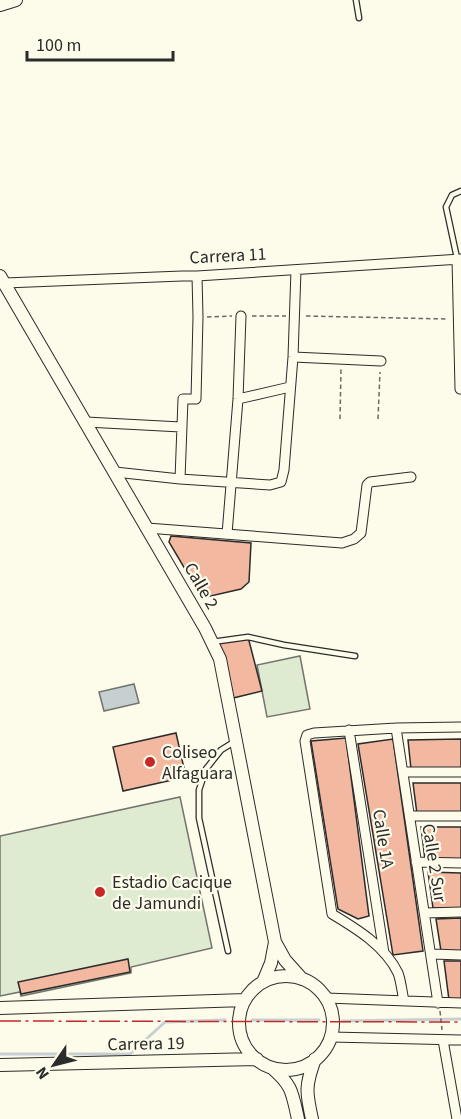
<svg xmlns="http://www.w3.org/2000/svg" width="461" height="1119" viewBox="0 0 461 1119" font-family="'Source Sans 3',sans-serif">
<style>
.green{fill:#deebd1;stroke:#74746e;stroke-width:1.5}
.water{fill:#c7d0d0;stroke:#74746e;stroke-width:1.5}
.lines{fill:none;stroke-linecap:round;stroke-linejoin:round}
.stream{stroke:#c7d0d0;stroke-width:3}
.building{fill:#f2b8a0;stroke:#2b2b2b;stroke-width:1.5}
.lane-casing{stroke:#2b2b2b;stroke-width:7}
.street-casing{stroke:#2b2b2b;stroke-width:11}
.secondary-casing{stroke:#2b2b2b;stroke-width:14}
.path{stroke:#6a6964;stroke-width:1.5;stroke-dasharray:4.5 3;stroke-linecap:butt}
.lane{stroke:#fdfbea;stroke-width:4.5}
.street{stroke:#fdfbea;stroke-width:9}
.secondary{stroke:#fdfbea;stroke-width:12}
.power{stroke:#c62828;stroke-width:1.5;stroke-dasharray:21 4.5 3 4.5;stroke-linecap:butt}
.poi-dot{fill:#c62828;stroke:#fdfbea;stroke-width:2}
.labels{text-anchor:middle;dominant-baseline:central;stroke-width:4.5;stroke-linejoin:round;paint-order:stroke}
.street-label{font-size:18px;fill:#2b2b2b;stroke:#fdfbea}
.poi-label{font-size:18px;fill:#2b2b2b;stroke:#fdfbea;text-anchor:start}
</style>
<rect width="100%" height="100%" fill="#fdfbea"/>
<path class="green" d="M300 656 310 709 267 717 257 665Z
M180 797 212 948 131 967V973L21 996 20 992 0 996V836Z"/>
<path class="water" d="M134 684 139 703 104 711 99 692Z"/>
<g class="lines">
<path class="stream" d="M252 1020H319
M342 1021 461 1019
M0 1054H130L165 1022 225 1020"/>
</g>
<path class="building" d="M171 536 251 543 249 582 241 589 202 598 169 542Z
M248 637 262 691 229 699 212 642Z
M176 733 186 777 123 791 113 747Z
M346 738 369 916 358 919 338 909 311 741Z
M393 739 423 951 393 955 358 744Z
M461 739V769H411L408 740Z
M413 783H461V813L417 814Z
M421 827H461V860H425Z
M428 872 461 873V908H433Z
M461 918V951H441L436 919Z
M128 959 130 972 21 994 18 982Z
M444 961H461V1000H449Z"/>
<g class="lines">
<g class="lane-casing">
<path id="lane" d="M356 0 359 18
M457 258 446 207 452 195 461 191
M212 642 248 637 284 645 355 656
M228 951 199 818V790L206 769 221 750 234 742"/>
</g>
<g class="street-casing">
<path id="street" d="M457 259 460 389
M5 283 182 276H197L461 259
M293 357 381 361
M238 399 290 387
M86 422 181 427
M115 472 180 479 270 485 281 482 284 470 293 357 296 270
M180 479 183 399H196L198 317 197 276
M147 528 342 543 354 539 361 533 367 485 370 482 411 477
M227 534 238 399 241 316
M396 728 438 1003
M349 730 384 953
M403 772H461
M410 816H461
M416 862 461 863
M425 913 461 912
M432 954 461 955
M326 998 461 1003
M404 1001C402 992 401 981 398 973 385 946 357 929 332 914L305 741 307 735 314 733 396 728 461 727
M331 1037 461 1040
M443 1040 457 1119"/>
</g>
<g class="secondary-casing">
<path id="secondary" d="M0 5 16 0
M0 276 205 628 220 659 275 942 285 960 302 979
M239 1023a47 47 0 1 1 94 0a47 47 0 1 1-94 0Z
M263 982 271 963 275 942
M0 1008 245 1000
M0 1065 257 1059
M272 1068C293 1086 292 1093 298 1119
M312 1119C306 1092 305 1086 315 1059"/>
</g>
<path class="path" d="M252 316H286
M306 316 448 319
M207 317 232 316
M340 419 341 369
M378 419 380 372
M440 1011 442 1030"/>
<use href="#lane" class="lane"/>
<use href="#street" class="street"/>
<use href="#secondary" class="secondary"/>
<path class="power" d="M0 1021 461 1022"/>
</g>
<g class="poi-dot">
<circle cx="150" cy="762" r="6"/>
<circle cx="100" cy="892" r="6"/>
</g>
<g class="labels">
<g class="street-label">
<text transform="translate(228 256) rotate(-3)">Carrera 11</text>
<text transform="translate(201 586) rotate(60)">Calle 2</text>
<text transform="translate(383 839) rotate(81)">Calle 1A</text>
<text transform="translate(434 863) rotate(81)">Calle 2 Sur</text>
<text transform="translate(146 1044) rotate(-1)">Carrera 19</text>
</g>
<g class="poi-label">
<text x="162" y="752">Coliseo<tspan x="162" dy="21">Alfaguara</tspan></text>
<text x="112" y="882">Estadio Cacique<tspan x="112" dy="21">de Jamundi</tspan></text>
</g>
</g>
<g transform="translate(54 1065) rotate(235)" stroke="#fdfbea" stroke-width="4.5" paint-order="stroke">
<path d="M0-4.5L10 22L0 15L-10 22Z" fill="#2b2b2b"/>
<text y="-9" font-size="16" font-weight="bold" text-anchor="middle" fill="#2b2b2b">N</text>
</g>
<path d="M27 51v9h146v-9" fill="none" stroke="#2b2b2b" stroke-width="3"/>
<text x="36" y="51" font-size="18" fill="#2b2b2b" stroke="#fdfbea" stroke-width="4.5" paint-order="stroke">100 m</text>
</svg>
